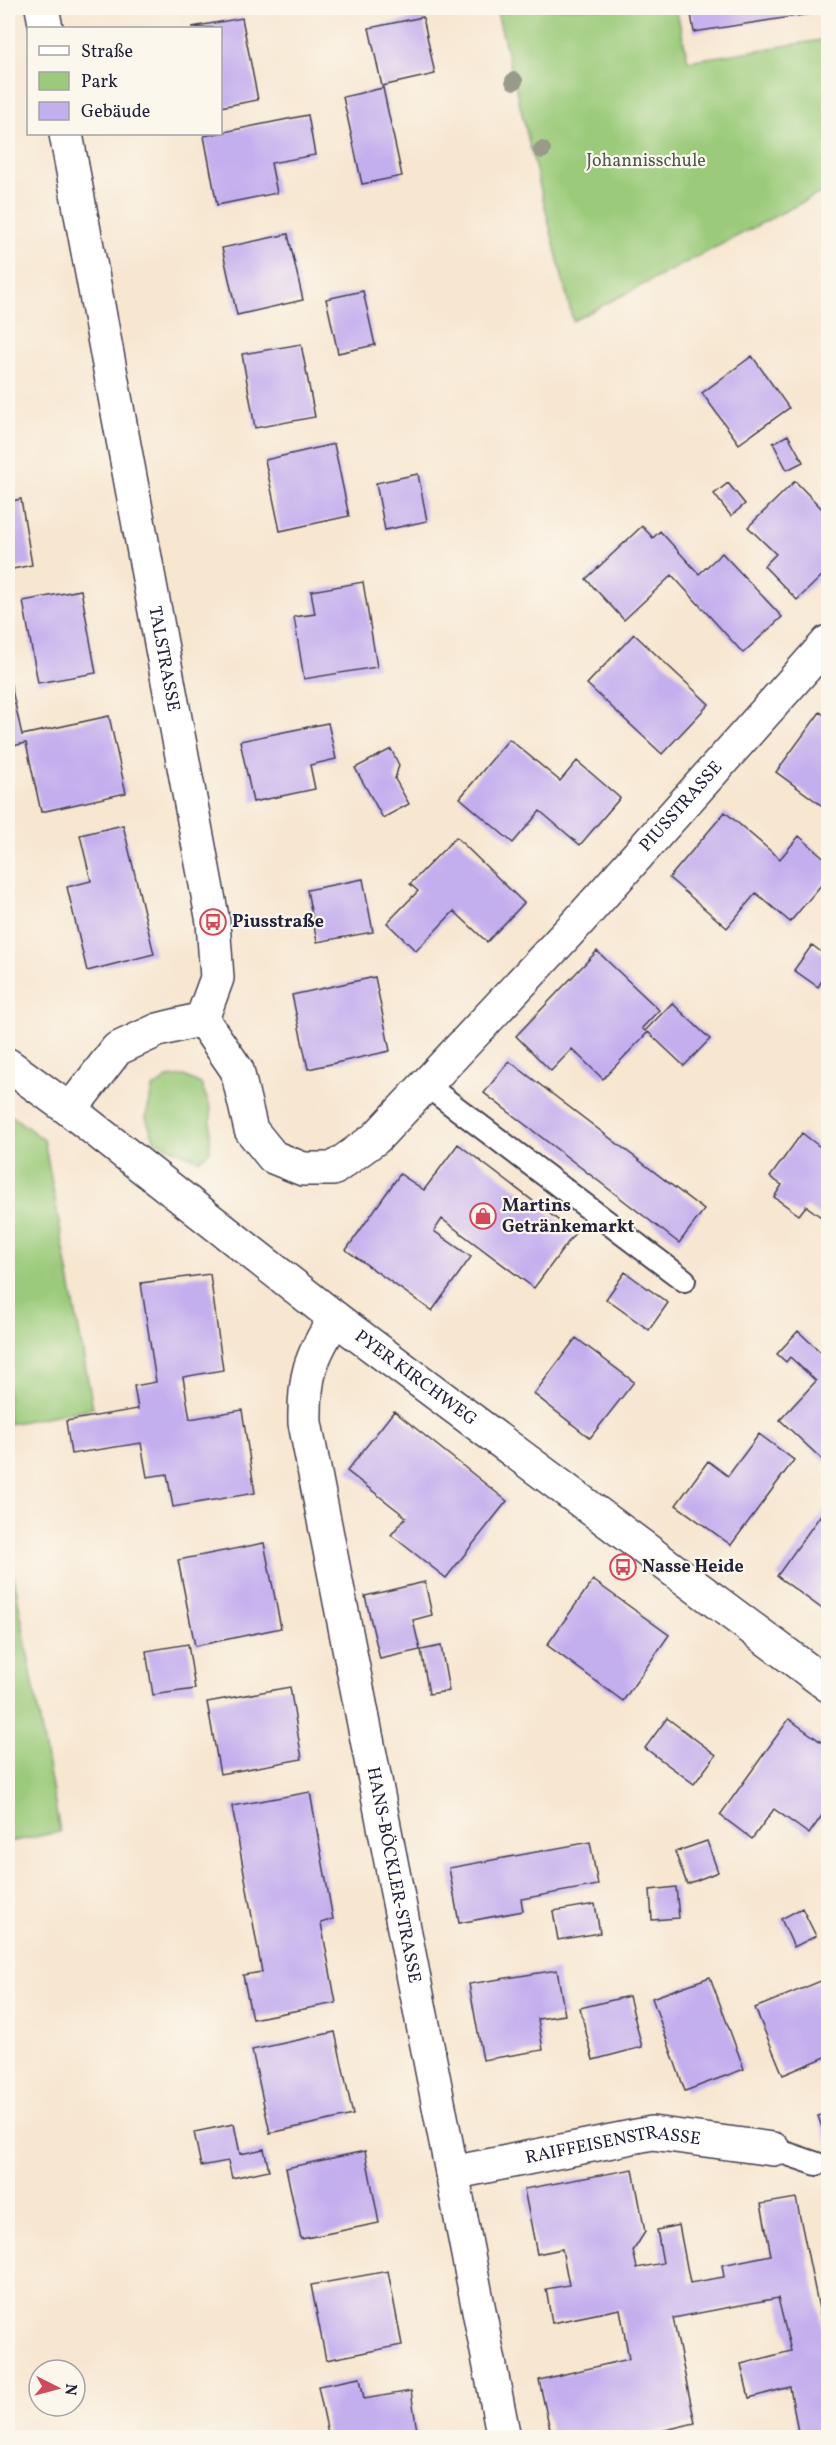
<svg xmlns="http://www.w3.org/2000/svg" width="836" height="2445" viewBox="0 0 836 2445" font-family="Vollkorn,serif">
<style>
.green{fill:#9bcb7a;stroke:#5e765a;stroke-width:1.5}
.building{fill:#c4afee}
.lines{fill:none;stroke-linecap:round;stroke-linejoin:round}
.lane-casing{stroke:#423f51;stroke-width:26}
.street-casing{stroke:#423f51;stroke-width:36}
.lane{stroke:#fff;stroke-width:22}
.street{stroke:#fff;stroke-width:33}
.tree{fill:#999b8a}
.labels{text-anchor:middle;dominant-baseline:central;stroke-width:4.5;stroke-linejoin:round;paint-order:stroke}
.park-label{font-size:18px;fill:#4c5d51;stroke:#fbf7ec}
.street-label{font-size:18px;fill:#22223b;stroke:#fbf7ec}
.poi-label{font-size:18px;font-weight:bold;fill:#22223b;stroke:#fbf7ec;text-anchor:start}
</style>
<rect width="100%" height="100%" fill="#fbf7ec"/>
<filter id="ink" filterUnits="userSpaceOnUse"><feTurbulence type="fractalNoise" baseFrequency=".0167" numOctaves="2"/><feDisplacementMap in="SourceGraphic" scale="12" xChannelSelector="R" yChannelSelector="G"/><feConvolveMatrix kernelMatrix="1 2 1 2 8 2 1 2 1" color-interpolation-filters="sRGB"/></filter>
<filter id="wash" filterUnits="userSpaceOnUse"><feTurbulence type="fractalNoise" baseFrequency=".008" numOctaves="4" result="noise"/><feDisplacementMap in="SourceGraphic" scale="24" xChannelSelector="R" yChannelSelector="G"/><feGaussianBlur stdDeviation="1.35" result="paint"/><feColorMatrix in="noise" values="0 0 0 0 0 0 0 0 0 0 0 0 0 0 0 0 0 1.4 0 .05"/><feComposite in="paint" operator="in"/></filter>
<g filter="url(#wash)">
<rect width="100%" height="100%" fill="#f7e6d0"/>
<path class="green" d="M496 8H676L688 61 828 39V189L573 321Z
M184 1076 201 1084 211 1109 210 1151 199 1160 155 1141 146 1118 152 1089 167 1078Z
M8 1113 44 1140 93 1408 8 1424Z
M10 1556 60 1832 8 1842V1557Z"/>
<g id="blocks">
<path class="building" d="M690 8H809L810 14 694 32Z
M423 17 435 74 382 86 369 28Z
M242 18 258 100 220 107V28L192 27Z
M383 88 402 176 362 184 343 97Z
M308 115 315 155 271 163 277 193 217 205 204 136Z
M288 234 303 300 237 315 222 248Z
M363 291 375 345 338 353 326 299Z
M301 344 315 417 255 428 242 354Z
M752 356 789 408 739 444 702 393Z
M788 435 803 462 787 470 773 443Z
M334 444 349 516 280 531 265 460Z
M418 474 427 521 385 530 376 483Z
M795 481 828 515V570L797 600 764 566 776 554 748 527Z
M728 483 745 504 731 516 714 494Z
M21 499 32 565 8 570V502Z
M642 526 653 538 660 531 699 574 722 553 782 617 743 653 672 575 624 620 586 579Z
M363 582 377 667 304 679 294 617 315 614 311 591Z
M81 590 96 673 38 683 23 601Z
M634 634 709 704 662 754 587 684Z
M8 672 22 735 109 716 126 793 41 812 26 743 8 747Z
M820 712 828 718V810L776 772Z
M328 723 336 759 310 765 315 789 253 802 240 741Z
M509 739 560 781 577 761 620 798 580 845 540 811 513 843 460 798Z
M391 749 399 765 395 779 409 804 383 818 355 768Z
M725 812 780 859 799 836 828 861V877L790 922 756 893 727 928 669 878Z
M123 825 154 954 87 971 67 887 91 881 80 835Z
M456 837 524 903 487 942 454 911 416 951 387 923 418 891 410 884Z
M363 879 373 932 317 942 307 890Z
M812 945 828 957V971L818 987 794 970Z
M597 951 659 1010 642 1028 645 1031 672 1003 710 1039 684 1066 648 1032 603 1079 572 1049 551 1071 516 1036Z
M375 977 390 1051 308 1069 292 995Z
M509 1061 704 1210 679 1243 484 1093Z
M802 1133 828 1153V1222L806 1206 799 1215 774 1197 782 1185 770 1177Z
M458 1144 575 1233 534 1288 442 1219 434 1231 471 1257 432 1311 346 1250 400 1174 424 1190Z
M625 1272 668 1303 649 1330 606 1299Z
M210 1274 223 1370 183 1377 190 1419 242 1410 255 1493 173 1507 167 1474 147 1477 141 1443 71 1454 66 1421 138 1409 134 1386 156 1382 141 1283Z
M798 1331 828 1359V1392L825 1396 828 1399V1465L780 1420 816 1381 790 1357 786 1362 777 1354Z
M576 1338 634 1382 590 1438 534 1394Z
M394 1411 507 1501 446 1578 391 1535 406 1517 347 1471Z
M759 1434 794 1460 731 1545 676 1505 708 1461 728 1476Z
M825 1509 828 1512V1613L777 1576Z
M264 1543 281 1628 195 1646 178 1560Z
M593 1580 669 1635 623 1701 547 1645Z
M425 1582 432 1615 413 1620 420 1650 380 1659 365 1596Z
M188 1644 195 1689 153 1695 146 1651Z
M441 1646 449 1691 429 1694 421 1650Z
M290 1687 302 1759 220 1774 207 1702Z
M667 1718 716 1755 694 1784 645 1748Z
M789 1719 828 1747V1807L809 1834 774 1809 752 1839 720 1815Z
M310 1792 333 1919 321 1923 336 2003 252 2019 243 1975 262 1972 232 1806Z
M707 1841 718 1872 687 1884 675 1852Z
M590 1842 598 1885 521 1899 523 1911 459 1923 449 1868Z
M676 1887 679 1918 652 1920 650 1890Z
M595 1904 600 1933 558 1940 553 1911Z
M802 1908 816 1936 794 1947 781 1919Z
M557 1970 565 2015 538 2019 543 2050 483 2060 469 1984Z
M710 1977 744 2069 685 2091 652 1998Z
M828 1978V2056L783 2075 755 2008Z
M629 1996 642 2047 593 2060 580 2008Z
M335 2032 353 2115 270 2133 252 2050Z
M828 2112V2145L818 2116Z
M234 2124 240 2154 264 2149 269 2170 232 2178 228 2161 201 2166 194 2132Z
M365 2151 379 2223 301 2239 286 2168Z
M633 2169 645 2232 633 2251 637 2268 663 2263 657 2230 679 2225 690 2283 724 2277 722 2265 771 2255 761 2204 796 2198 828 2352V2438H799L790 2387 749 2398 741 2364 791 2351 778 2298 673 2318 695 2423 631 2438H552L539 2380 629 2359 620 2309 552 2323 546 2289 569 2285 562 2249 537 2254 524 2189Z
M388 2271 402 2345 326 2360 311 2285Z
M360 2378 364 2399 411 2391 418 2438H329L318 2386Z"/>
</g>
</g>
<g filter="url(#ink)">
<use href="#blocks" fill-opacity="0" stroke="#423f51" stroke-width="1.5"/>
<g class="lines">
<g class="lane-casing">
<path id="lane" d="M426 1085 684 1280
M773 2149 817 2164"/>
</g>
<g class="street-casing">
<g id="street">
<path d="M42 8 46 28"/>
<path id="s1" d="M66 134 213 922 217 978 202 1019 158 1030 117 1049 70 1110"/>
<path id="s2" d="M202 1019 237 1070 251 1130 273 1157 303 1169H333L376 1138 579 921 828 642"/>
<path id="s3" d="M8 1065 70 1110 335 1318 828 1685"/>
<path id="s4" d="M335 1318C310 1358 304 1376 305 1423L504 2438"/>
<path id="s5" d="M452 2173 652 2133 773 2149"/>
</g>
</g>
<use href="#lane" class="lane"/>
<use href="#street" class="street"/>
</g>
<g class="tree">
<circle cx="514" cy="81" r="9"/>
<circle cx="542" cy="150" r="9"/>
</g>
</g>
<defs>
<g id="bus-ring" transform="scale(1.35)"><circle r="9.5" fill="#fbf7ec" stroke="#d1495b" stroke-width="1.5"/><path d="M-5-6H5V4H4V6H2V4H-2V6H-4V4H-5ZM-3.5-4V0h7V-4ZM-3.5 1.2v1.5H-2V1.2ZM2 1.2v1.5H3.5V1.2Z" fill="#d1495b"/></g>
<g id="shop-ring" transform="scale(1.35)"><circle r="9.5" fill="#fbf7ec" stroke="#d1495b" stroke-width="1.5"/><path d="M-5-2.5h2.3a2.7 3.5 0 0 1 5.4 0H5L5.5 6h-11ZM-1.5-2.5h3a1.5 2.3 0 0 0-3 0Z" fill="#d1495b"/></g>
</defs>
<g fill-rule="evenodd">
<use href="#bus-ring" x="213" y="922"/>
<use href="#shop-ring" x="483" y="1216"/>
<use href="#bus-ring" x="623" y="1567"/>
</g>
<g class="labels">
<g class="park-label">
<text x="646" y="161">Johannisschule</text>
</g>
<g class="street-label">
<text stroke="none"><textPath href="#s1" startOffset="534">TALSTRASSE</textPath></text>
<text stroke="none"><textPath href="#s2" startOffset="724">PIUSSTRASSE</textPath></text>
<text stroke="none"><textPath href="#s3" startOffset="514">PYER KIRCHWEG</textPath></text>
<text stroke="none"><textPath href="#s4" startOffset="572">HANS-BÖCKLER-STRASSE</textPath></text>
<text stroke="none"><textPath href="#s5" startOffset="164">RAIFFEISENSTRASSE</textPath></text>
</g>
<g class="poi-label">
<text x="232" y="922">Piusstraße</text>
<text x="502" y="1206">Martins<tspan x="502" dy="21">Getränkemarkt</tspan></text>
<text x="642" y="1567">Nasse Heide</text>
</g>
</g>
<rect width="836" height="2445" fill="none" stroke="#fbf7ec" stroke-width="30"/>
<rect x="27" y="27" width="195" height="108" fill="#fbf7ec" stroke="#a4a2a5" stroke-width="1.5"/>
<rect x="39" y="46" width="30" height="9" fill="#ffffff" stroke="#a4a2a5" stroke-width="1.5"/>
<text x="81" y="57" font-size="18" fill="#22223b">Straße</text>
<rect x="39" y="72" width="30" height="18" fill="#9bcb7a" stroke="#a4a2a5" stroke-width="1.5"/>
<text x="81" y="87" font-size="18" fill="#22223b">Park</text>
<rect x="39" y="102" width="30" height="18" fill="#c4afee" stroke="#a4a2a5" stroke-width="1.5"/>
<text x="81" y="117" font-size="18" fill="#22223b">Gebäude</text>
<g transform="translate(57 2388) rotate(96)"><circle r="28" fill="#fbf7ec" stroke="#a4a2a5" stroke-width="1.5"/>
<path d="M0-4.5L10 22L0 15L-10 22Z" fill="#d1495b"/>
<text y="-9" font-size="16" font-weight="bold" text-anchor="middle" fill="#22223b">N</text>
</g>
</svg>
